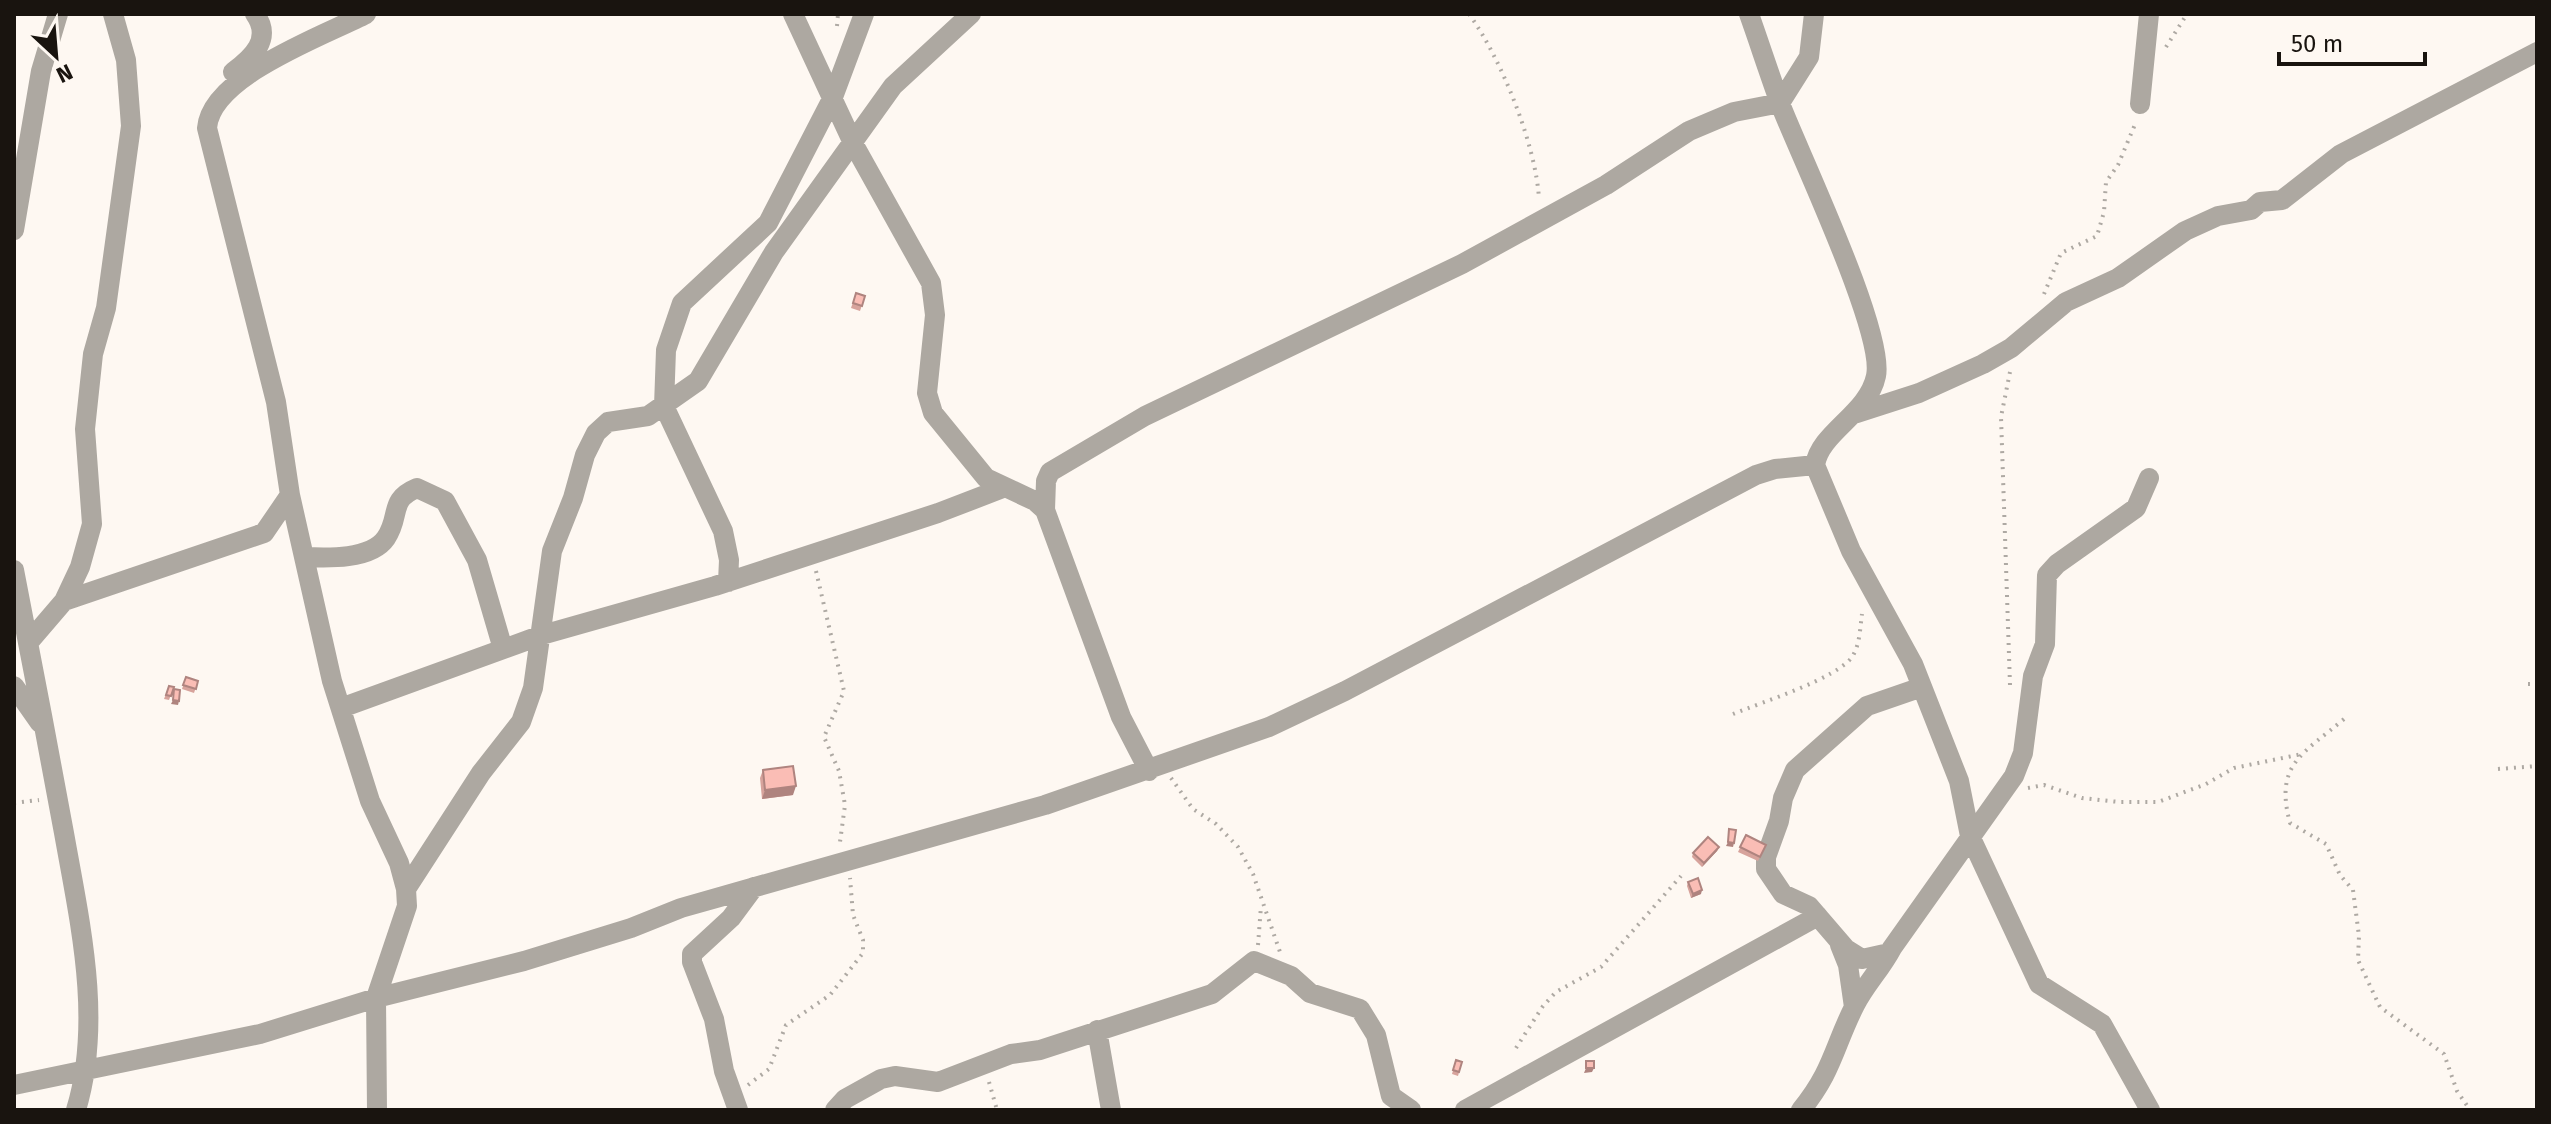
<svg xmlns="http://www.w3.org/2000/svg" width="2551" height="1124" viewBox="0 0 2551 1124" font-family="'Fira Sans',sans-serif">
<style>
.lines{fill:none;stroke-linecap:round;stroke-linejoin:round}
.path{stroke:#aea9a3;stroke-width:4;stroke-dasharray:2 6;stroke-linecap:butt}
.street{stroke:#ada8a1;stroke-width:20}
.wall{fill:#d7a39c}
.shaded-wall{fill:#af847f}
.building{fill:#fabdb5;stroke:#af847f;stroke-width:2}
</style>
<rect width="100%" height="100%" fill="#fef8f2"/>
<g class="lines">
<path class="path" d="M1469 14C1501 58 1536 145 1539 199
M837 26 838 14
M2166 47 2187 14
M2044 294 2061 253 2097 236 2104 212 2106 182 2118 165 2136 122
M2010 372 2001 417 2010 685
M816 571 844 691 824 737 839 771 845 805 840 842
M2528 684H2537
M1733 714C1762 702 1836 679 1852 657 1860 645 1860 628 1862 614
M2344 719C2303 754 2274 764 2290 823L2326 844 2340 875 2353 890 2359 936 2358 960 2380 1007 2444 1054 2457 1091 2470 1110
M2498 769 2537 766
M1171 778 1193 809 1216 824 1238 847 1253 874 1280 952
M2028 788 2044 785 2082 798 2119 802H2158L2206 784 2234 768 2302 754
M14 803 39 800
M1258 945 1261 906
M1516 1048 1543 1006 1556 992 1601 967 1681 876
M989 1082 997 1110
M748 1085 769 1069 786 1025 830 995 863 953V940L853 915 850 878"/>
<path class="street" d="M366 14C323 36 211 76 207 128L276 402 290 495 332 681 370 801 399 863 406 889 407 906 376 998 377 1110
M793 14 853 143 931 283 935 315 927 393 933 413 986 478 1035 501 1045 510 1121 717 1149 771
M1749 14C1760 45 1770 76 1781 106 1801 157 1885 333 1876 376 1868 414 1820 432 1815 465L1851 551 1913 664 1959 781 1970 836 2039 984 2102 1024 2150 1110
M233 72C252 58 273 39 255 14
M2140 104 2149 14
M14 230 41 71 58 14
M1857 413 1919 393 1983 364 2011 348 2066 302 2118 278 2185 231 2218 216 2251 210 2260 202 2282 200 2341 154 2537 52
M1045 510 1046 481 1050 472 1145 416 1462 264 1606 185 1689 131 1734 112 1780 103 1809 57 1814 14
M304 557C327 558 371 560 386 538 401 516 388 500 417 488L445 501 477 560 503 649
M14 570C31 658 48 745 64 833 80 923 103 1021 76 1110
M728 582 729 560 723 531 664 406 666 350 682 303 768 223 833 97 864 14
M64 601 264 533 290 495
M28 643 64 601 80 567 92 524 85 429 93 354 106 308 131 126 126 60 113 14
M14 686 40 723
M341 708 542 635 715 586 938 513 1003 488
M406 889 481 773 521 722 533 688 552 551 573 498 585 455 596 433 608 422 648 416 698 381 774 252 893 86 971 14
M1840 945 1848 965 1854 1007
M1889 953 1862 959 1846 949 1809 906 1783 894 1766 869V857L1779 821 1783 798 1795 770 1867 706 1922 687
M1097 1030 1111 1110
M14 1085 260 1034 376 998 524 961 631 928 681 908 1045 805 1269 727 1345 691 1756 475 1775 469 1815 465
M738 1110 724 1071 714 1019 692 962V954L731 918 754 887
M835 1110 845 1099 881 1079 895 1076 938 1082 1011 1054 1040 1050 1212 994 1254 961 1291 976 1310 993 1360 1009 1376 1035 1391 1096 1411 1110
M1465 1110 1818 916
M1801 1110C1833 1071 1834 1046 1855 1005 1865 985 1881 969 1892 948L2014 776 2023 753 2033 676 2045 644 2047 575 2057 564 2136 508 2149 478"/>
</g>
<path class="wall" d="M856 293 865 296 860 311 851 308Z
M186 677 198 681 194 693 182 689Z
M169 686 174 687 169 700 164 699Z
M763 770 793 795 762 799 760 778Z
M1746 835 1766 845 1758 861 1738 852Z
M1719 847 1717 851 1702 867 1692 857 1693 853Z
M1688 882 1701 894 1691 898 1687 886Z
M1456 1060 1462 1062 1458 1076 1452 1074Z"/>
<path class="shaded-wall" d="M173 700 179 701 178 705 171 704Z
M796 786 793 795 762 799 765 790Z
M1728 842 1734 843 1733 847 1726 846Z
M1719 847 1717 851 1702 867 1704 863Z
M1702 890 1701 894 1691 898 1693 894Z
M1586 1068H1594L1592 1072 1584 1073Z"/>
<path class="building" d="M856 293 865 296 862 306 853 303Z
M186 677 198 681 196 689 183 685Z
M169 686 174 687 171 696 166 695Z
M174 689 180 690 179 701 173 700Z
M793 766 796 786 765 790 763 770Z
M1729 829 1736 830 1734 843 1728 842Z
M1746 835 1766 845 1760 857 1740 847Z
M1708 837 1719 847 1704 863 1693 853Z
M1698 878 1702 890 1693 894 1688 882Z
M1456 1060 1462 1062 1459 1072 1453 1070Z
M1586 1061H1594V1068H1586Z"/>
<rect width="2551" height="1124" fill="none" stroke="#19140f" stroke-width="32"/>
<g transform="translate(56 56) rotate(154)" stroke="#fef8f2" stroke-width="6" paint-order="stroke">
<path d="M0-6L14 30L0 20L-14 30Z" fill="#19140f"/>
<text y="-12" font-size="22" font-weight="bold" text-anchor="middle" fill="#19140f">N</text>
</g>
<path d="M2279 52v12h146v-12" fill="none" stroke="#19140f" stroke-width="4"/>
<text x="2291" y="52" font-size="24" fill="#19140f" stroke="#fef8f2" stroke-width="6" paint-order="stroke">50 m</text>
</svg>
